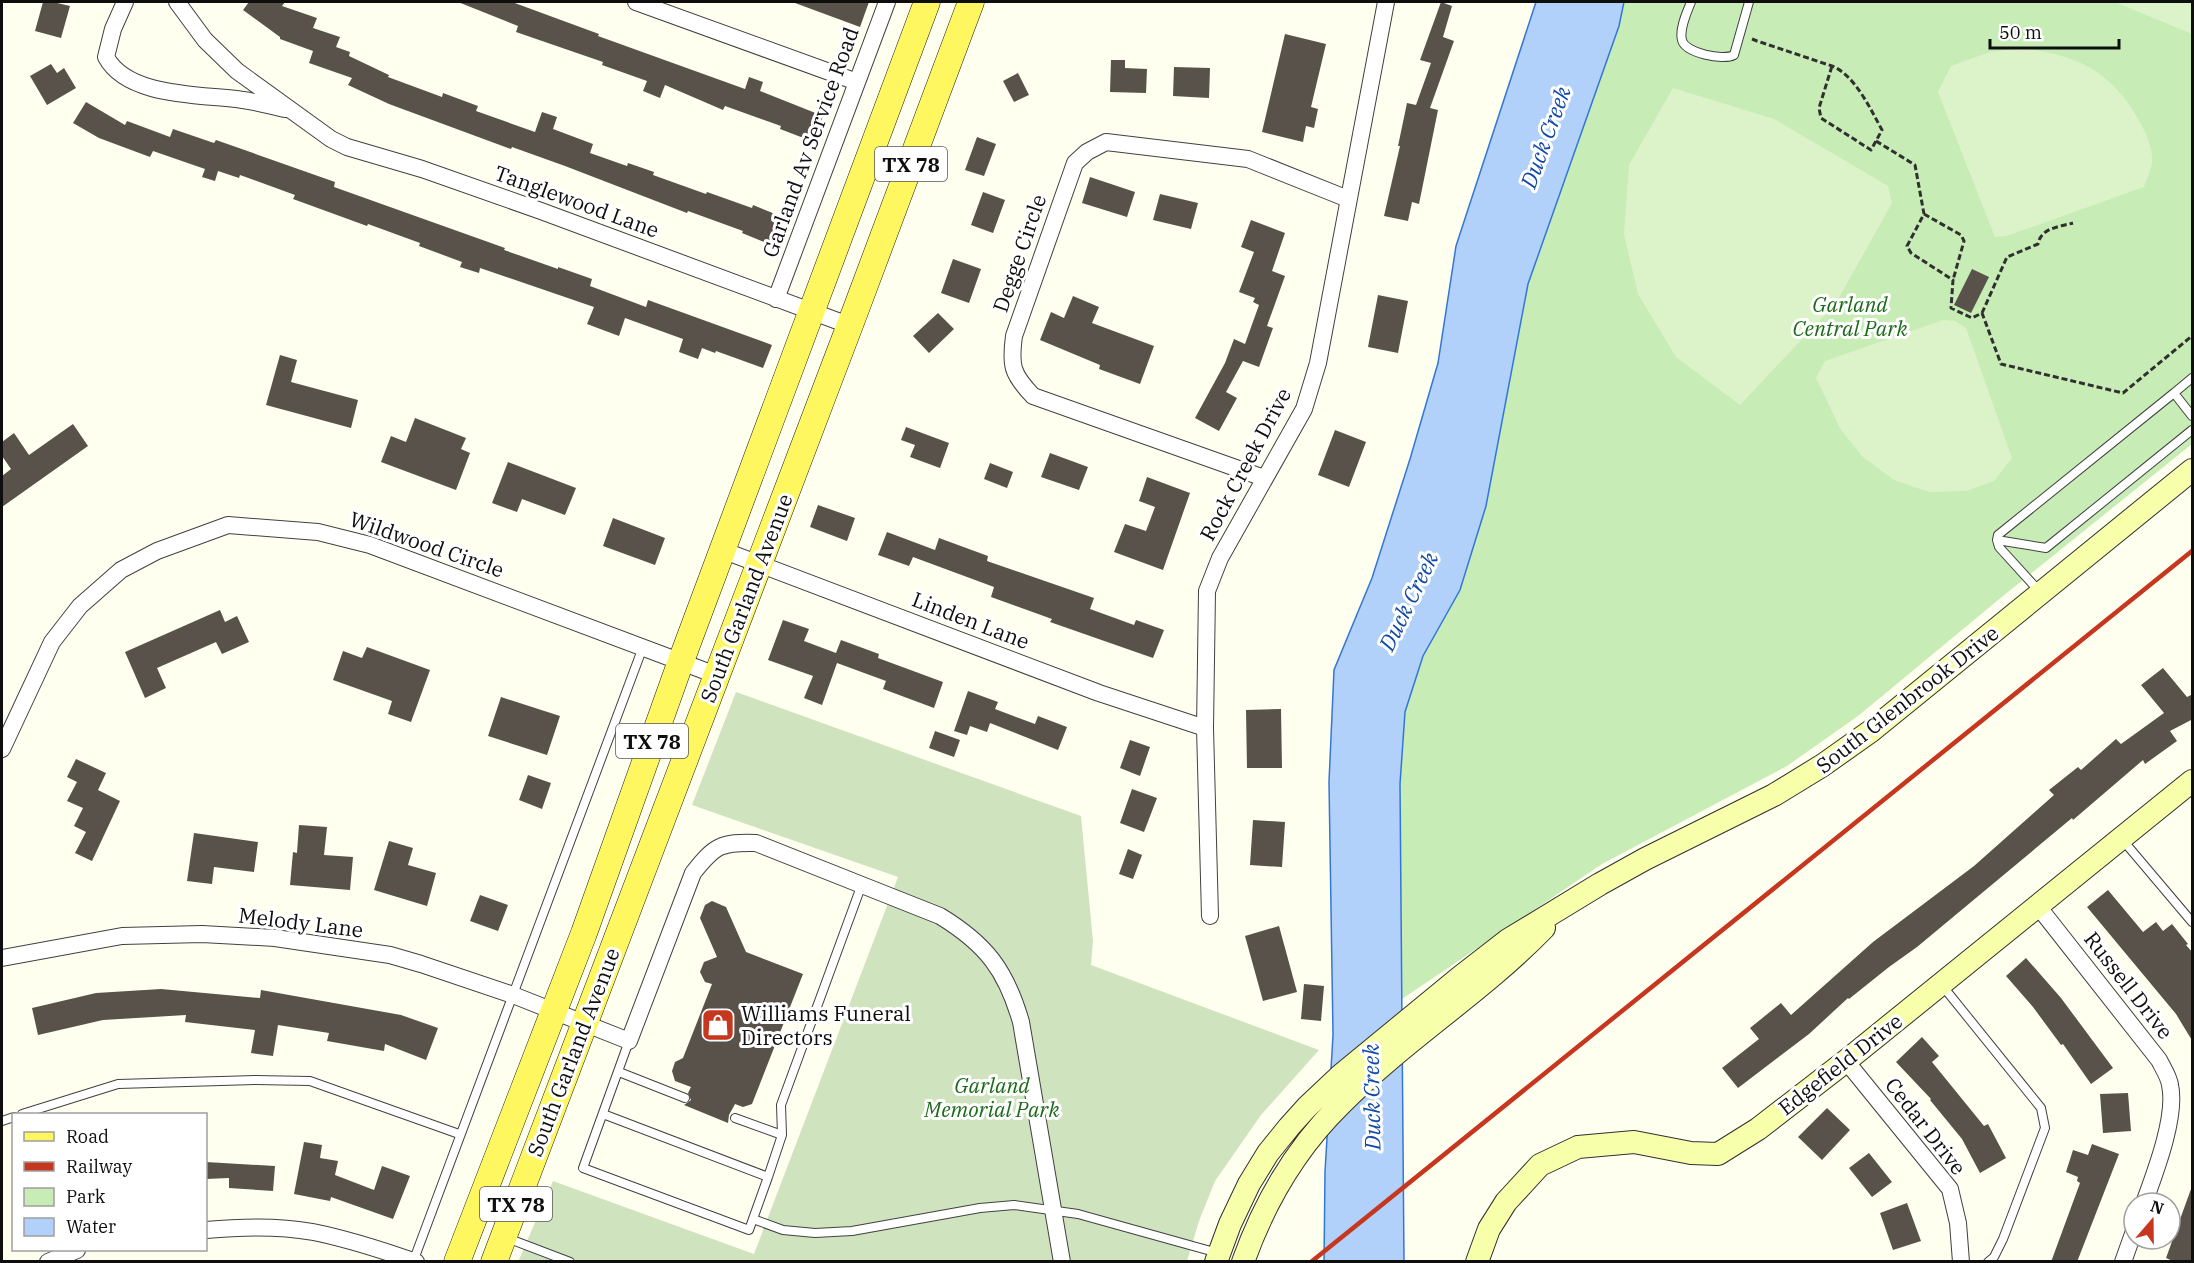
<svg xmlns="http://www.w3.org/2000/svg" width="2194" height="1263" viewBox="0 0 2194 1263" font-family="'IBM Plex Serif',serif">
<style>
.green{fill:#c8ecb6}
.cemetery{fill:#d0e3bf}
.pitch{fill:#dcf3c9}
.water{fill:#b1d1fa;stroke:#3476d5;stroke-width:1.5}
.building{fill:#58524a}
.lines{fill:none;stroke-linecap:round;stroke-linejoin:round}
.lane-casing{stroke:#414141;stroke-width:10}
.street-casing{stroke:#414141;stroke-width:18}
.secondary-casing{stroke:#303030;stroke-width:24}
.primary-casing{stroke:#1f1f1f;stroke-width:27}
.path{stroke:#303030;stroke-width:3;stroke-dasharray:6 3;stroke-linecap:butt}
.lane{stroke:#fff;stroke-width:8}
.street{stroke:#fff;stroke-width:16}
.secondary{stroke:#f8ffab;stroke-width:22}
.primary{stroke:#fff760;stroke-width:26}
.rail{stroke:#c7361e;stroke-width:4.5}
.labels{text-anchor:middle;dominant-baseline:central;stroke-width:6;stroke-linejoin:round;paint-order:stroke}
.shield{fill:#fff;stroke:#565656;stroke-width:1.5}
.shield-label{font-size:20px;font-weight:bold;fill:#0e0e0e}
.street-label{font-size:21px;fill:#0e0e0e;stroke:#fff}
.park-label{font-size:21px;font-style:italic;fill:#1c6a1a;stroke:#fff}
.poi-label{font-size:21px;fill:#0e0e0e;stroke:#fff;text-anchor:start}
.water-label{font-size:22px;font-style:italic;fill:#1048a8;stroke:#fff}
</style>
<rect width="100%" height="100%" fill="#fffff0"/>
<path class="green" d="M1624 2H2192V444L2003 596 1858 716 1787 766 1602 864 1402 999 1400 784 1405 712 1423 656 1460 590 1486 506 1528 284 1619 26Z"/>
<path class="cemetery" d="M736 692 1081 816 1093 941 1091 965 1319 1050 1261 1115 1215 1181 1199 1221 1187 1261 518 1262 553 1181 754 1254 898 877 692 805Z"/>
<path class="pitch" d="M2115 2H2192V34Z
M2022 48C2075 55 2109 69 2137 117 2144 129 2153 146 2152 161 2152 169 2146 180 2144 187L2007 236 1995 237 1938 92 1951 66 1990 52Z
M1673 88 1774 119 1888 186 1892 203 1836 303 1740 405 1676 357 1638 294 1624 234 1629 165Z
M1943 320 1955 321 1966 328 2012 458 1994 481 1966 491 1929 492 1894 480 1863 457 1841 430 1816 378 1825 361Z"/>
<path class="water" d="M1536 2H1624L1619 26 1528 284 1486 506 1460 590 1423 656 1405 712 1400 784 1404 1261 1324 1262 1325 1172 1333 1035 1329 782 1334 670 1372 578 1410 459 1438 363 1456 246Z"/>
<path class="building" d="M43 2H53L70 6 61 38 35 31Z
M249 2H285L282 6 317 18 313 28 340 37 336 47 350 52 349 56 389 75 388 77 442 97 443 93 478 106 476 111 535 132 542 112 557 117 553 129 593 144 590 153 627 166 628 163 654 172 653 175 706 194 707 192 752 208 753 205 785 218 774 246 742 233 743 231 688 211 687 213 565 166 512 147 511 149 389 104 348 85 352 78 309 63 313 51 280 39V37L243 10Z
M458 2H512L599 34 598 36 745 89 749 77 763 82 760 91 823 116 814 142 780 129 781 126 725 106 723 110 665 85 660 98 643 91 647 81 602 65 603 62 516 32 518 26Z
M795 2H869L860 27 795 3Z
M1441 2 1452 6 1443 37 1454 41 1430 108 1438 110 1419 204 1412 202 1408 221 1384 216 1400 146H1398L1407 103 1416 105 1431 63 1420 60Z
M1285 34 1326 44 1311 107 1318 109 1314 128 1306 126 1303 142 1262 132Z
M1111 60H1125V68L1147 69 1146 93 1110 92Z
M51 64 57 73 64 68 76 88 47 105 30 76Z
M1174 67 1210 68 1209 98 1173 96Z
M1018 73 1029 95 1014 102 1003 81Z
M86 102 125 125 127 121 170 137 173 129 214 143 216 140 335 182 334 187 505 248 504 250 558 269V267L592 279 590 286 646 307 648 300 772 345 763 368 716 351 715 353 702 348 698 359 679 352 683 339 625 318 619 336 587 324 594 307 480 268 479 273 460 267 462 262 419 246 420 243 368 224 367 226 293 199 295 195 240 175 239 178 218 171 215 181 202 177 205 169 153 151 150 157 99 138 73 123Z
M977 137 996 144 984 176 965 170Z
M1090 177 1135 192 1127 217 1082 203Z
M983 192 1005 200 993 233 971 225Z
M1160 194 1198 203 1191 229 1153 220Z
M1251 220 1285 233 1272 271 1285 276 1267 326 1273 328 1259 367 1243 361 1226 392 1237 398 1219 431 1195 418 1225 363 1234 339 1245 344 1259 305 1253 302 1255 298 1239 292 1254 252 1241 247Z
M953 259 981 269 969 303 941 293Z
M1972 269 1989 277 1971 313 1954 305Z
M1378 295 1408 301 1398 353 1368 347Z
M1073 296 1099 307 1092 323 1154 346 1140 384 1099 369 1100 365 1040 340 1051 312 1064 318Z
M938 313 954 329 929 353 913 336Z
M280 355 297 360 291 382 358 400 351 428 266 405Z
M415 418 466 438 461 449 470 453 456 490 381 462 391 436 406 442Z
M73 424 88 446 2 507V476L11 469 2 456V442L14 433 29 455Z
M906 427 949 443 940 468 910 457 915 445 901 440Z
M1335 430 1366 442 1349 487 1318 475Z
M1050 453 1088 467 1079 490 1041 477Z
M508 462 576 488 565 515 522 499 517 512 492 503Z
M990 463 1013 472 1007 488 984 479Z
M1147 477 1190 493 1163 570 1114 552 1125 524 1146 531 1155 507 1139 501Z
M818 505 855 518 847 541 810 527Z
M613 518 665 538 655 565 603 546Z
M887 532 935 550 939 538 988 556 987 561 1094 598 1090 609 1134 625 1136 620 1164 630 1153 658 1050 622 1052 619 991 597 994 587 913 557 909 566 878 555Z
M220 610 225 622 237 616 249 642 222 654 216 642 157 668 166 688 145 698 125 652Z
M783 620 809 629 804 641 836 653 841 640 879 654 878 658 943 682 934 708 883 689 886 681 837 663 822 705 804 698 813 676 768 660Z
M367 647 430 670 411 722 388 714 392 701 333 680 343 651 362 658Z
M2163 668 2187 697 2193 694V719L2170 731 2177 741 2145 764 2143 760 2073 820 2072 818 1917 947 1889 967 1849 999 1848 998 1809 1034 1738 1088 1722 1068 1759 1039 1750 1028 1781 1003 1791 1015 1873 942 1974 866 2054 795 2049 790 2078 767 2081 770 2116 739 2121 744 2164 713 2141 685Z
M968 691 998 702 995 709 1035 724 1038 716 1067 727 1058 750 990 723 987 732 970 726 967 735 954 731Z
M501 697 560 716 547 755 488 736Z
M1281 709 1282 768H1247L1246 710Z
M935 731 960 740 954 757 929 748Z
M1130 740 1150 747 1140 776 1120 768Z
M76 759 106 773 98 790 120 801 92 861 75 853 86 832 74 826 83 808 67 801 77 782 67 777Z
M528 775 551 783 542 809 519 800Z
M1132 789 1157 798 1144 832 1120 823Z
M1253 820 1285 822 1282 867 1250 865Z
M299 825 327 827 324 855 353 857 350 890 290 885 293 852 297 853Z
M194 833 258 842 254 872 214 867 212 884 187 881Z
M389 841 413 848 408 865 436 873 427 906 374 890Z
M1128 849 1142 855 1133 879 1119 874Z
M2108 890 2143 932 2156 922 2163 931 2172 924 2188 944 2186 945 2193 953V1042L2176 1014 2087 907Z
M480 895 508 905 498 931 470 921Z
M712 901 726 907 746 952 803 974 752 1104 743 1107 735 1104 729 1115 728 1123 684 1105 691 1100 688 1093 691 1087 675 1081 672 1071 675 1062 683 1058 712 984 705 982 700 972 704 962 717 957 700 918 705 905Z
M1279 926 1297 992 1263 1001 1245 936Z
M2026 958 2061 998 2113 1068 2091 1084 2063 1044 2061 1045 2033 1007 2006 976Z
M1304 984 1324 986 1321 1021 1301 1019Z
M161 989 260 998 261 990 401 1015 438 1028 426 1060 385 1044 384 1051 327 1041 329 1033 278 1025 273 1056 251 1053 255 1030 185 1022 186 1015 103 1020 38 1035 32 1008 96 993Z
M1922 1037 1939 1056 1932 1062 1984 1126 1988 1124 2006 1158 1980 1173 1962 1139 1930 1100 1931 1099 1896 1062Z
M2128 1093 2131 1131 2103 1133 2100 1094Z
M1827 1108 1850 1130 1822 1160 1798 1137Z
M304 1142 322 1145 320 1158 338 1161 335 1175 374 1190 382 1166 410 1176 393 1219 331 1197 330 1201 294 1194Z
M2092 1144 2119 1154 2077 1262H2051L2080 1183 2077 1181 2078 1177 2066 1172 2073 1150 2088 1155Z
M1869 1153 1892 1182 1872 1197 1849 1168Z
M206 1162 275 1166 273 1191 229 1188V1178L206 1179Z
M2191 1189 2193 1190V1262H2175L2166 1258Z
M1907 1203 1921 1241 1893 1250 1880 1213Z"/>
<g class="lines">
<g class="lane-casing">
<path id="lane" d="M1691 2C1687 12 1679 29 1682 40 1685 53 1723 61 1734 55L1749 2
M2174 393 2192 378
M1997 540 2046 548 2192 430
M2039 591 1999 547 1997 540 1998 535 2174 393 2192 416
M2121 838 2192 922
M1941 984 2041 1108 2045 1128 2003 1239 1994 1257 1988 1262
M619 1072 685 1098
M22 1114 118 1084 255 1080 310 1081 459 1134
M603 1114 768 1177 749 1230 583 1168 629 1041
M735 1118 782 1135 768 1177
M2 1121 14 1117
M782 1135 781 1105 862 884
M753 1219 783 1230 815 1233 852 1231 980 1208 1014 1205 1078 1214 1218 1253
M507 1238 570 1262
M413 1262 643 647"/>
</g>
<g class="street-casing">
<path id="street" d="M125 2 113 29 106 57C128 98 203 94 243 100 257 102 271 106 285 109
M177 2 205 40 237 71 331 139 347 147 422 169 541 211 851 326
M636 2 857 82
M776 299 887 2
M1264 478 1033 396C1012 374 1010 366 1014 336L1075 163 1087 152 1106 142 1248 159 1348 199
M722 550 1099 693 1205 728
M2 749 52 642 80 606 121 570 157 551 228 525 318 532 370 545 716 675
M2037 905 2159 1060C2163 1068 2169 1077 2170 1085 2177 1116 2155 1173 2144 1203
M1210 916 1205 728 1207 591 1220 558 1304 409 1318 363 1386 2
M2 958 122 936 202 934 275 938 390 955 421 964 513 995 629 1041 693 873C715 845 721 842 756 843L940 916C986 944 1006 970 1021 1022L1062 1262
M1846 1061 1950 1189 1958 1223 1961 1262
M206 1230C238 1227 280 1226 313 1232 348 1239 382 1250 416 1262
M48 1262 77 1250
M2123 1262 2134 1231"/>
</g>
<g class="secondary-casing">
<path id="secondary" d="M1216 1262 1230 1224 1249 1184 1268 1153 1289 1127 1307 1107 1341 1075 1459 978 1508 940 1600 884 1645 859 1774 795 1823 765 1871 731 2192 470
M1243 1262C1264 1203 1296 1148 1341 1104 1404 1040 1482 992 1544 928
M1477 1262 1489 1229 1506 1202 1540 1165 1578 1147 1634 1142 1691 1153 1718 1154 1758 1129 1846 1061 2192 781"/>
</g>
<g class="primary-casing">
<path id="primary" d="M457 1262 584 933 681 661 927 2
M494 1262C652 841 815 423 971 2"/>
</g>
<path class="path" d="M1752 39 1757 41 1832 66C1855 75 1871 110 1882 130L1871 150 1821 118 1819 108 1832 66
M1876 141 1915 165 1924 214 1907 246 1911 253 1953 280 1951 308 1972 318 1982 313 2001 364 2123 393 2192 336
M1924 214 1961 235 1964 241 1953 280
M1982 313 2007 257 2038 244C2041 228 2058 227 2073 223"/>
<use href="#lane" class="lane"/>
<use href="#street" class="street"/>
<use href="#secondary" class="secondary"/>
<use href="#primary" class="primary"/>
<path class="rail" d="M1311 1262 2192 551"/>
</g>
<defs>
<g id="shop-square" transform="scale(1.725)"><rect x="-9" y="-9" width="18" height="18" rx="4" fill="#c7361e" stroke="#fff"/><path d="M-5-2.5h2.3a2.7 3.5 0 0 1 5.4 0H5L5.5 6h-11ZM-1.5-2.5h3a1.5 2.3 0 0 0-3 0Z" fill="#fff"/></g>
</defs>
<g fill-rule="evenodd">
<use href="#shop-square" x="718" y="1025"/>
</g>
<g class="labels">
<g class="shield">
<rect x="875" y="147" width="72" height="34" rx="4.5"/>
<rect x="616" y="724" width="72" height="34" rx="4.5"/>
<rect x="480" y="1187" width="72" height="34" rx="4.5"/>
</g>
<g class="shield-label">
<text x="911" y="164">TX 78</text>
<text x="652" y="741">TX 78</text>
<text x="516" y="1204">TX 78</text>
</g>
<g class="street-label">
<text transform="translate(810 142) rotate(-70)">Garland Av Service Road</text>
<text transform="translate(577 201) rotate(20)">Tanglewood Lane</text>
<text transform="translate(1019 253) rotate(-71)">Degge Circle</text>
<text transform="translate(1245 464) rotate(-62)">Rock Creek Drive</text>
<text transform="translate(427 544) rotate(19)">Wildwood Circle</text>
<text transform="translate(746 598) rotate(-69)">South Garland Avenue</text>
<text transform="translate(971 620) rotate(21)">Linden Lane</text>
<text transform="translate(1907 699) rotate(-38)">South Glenbrook Drive</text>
<text transform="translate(301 922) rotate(7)">Melody Lane</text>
<text transform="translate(2129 985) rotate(52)">Russell Drive</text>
<text transform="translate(573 1052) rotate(-69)">South Garland Avenue</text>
<text transform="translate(1840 1064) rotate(-38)">Edgefield Drive</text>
<text transform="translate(1926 1126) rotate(52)">Cedar Drive</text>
</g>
<g class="park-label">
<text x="1850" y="304">Garland<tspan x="1850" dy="24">Central Park</tspan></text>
<text x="992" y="1085">Garland<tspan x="992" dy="24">Memorial Park</tspan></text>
</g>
<g class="poi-label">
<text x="741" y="1013">Williams Funeral<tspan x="741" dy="24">Directors</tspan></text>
</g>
<g class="water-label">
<text transform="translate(1545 137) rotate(-70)">Duck Creek</text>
<text transform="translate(1408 601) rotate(-64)">Duck Creek</text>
<text transform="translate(1371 1097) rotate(-91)">Duck Creek</text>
</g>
</g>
<rect width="2194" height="1263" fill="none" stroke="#0e0e0e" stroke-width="6"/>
<rect x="12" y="1113" width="195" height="138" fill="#ffffff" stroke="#9f9f9f" stroke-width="1.5"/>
<rect x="24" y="1132" width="30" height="9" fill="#fff760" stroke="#9f9f9f" stroke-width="1.5"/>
<text x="66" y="1143" font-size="18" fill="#0e0e0e">Road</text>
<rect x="24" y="1162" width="30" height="9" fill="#c7361e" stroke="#9f9f9f" stroke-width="1.5"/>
<text x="66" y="1173" font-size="18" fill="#0e0e0e">Railway</text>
<rect x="24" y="1188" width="30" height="18" fill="#c8ecb6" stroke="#9f9f9f" stroke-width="1.5"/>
<text x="66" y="1203" font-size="18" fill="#0e0e0e">Park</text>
<rect x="24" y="1218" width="30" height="18" fill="#b1d1fa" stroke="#9f9f9f" stroke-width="1.5"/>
<text x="66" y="1233" font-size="18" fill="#0e0e0e">Water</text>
<g transform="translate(2152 1221) rotate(20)"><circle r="28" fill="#ffffff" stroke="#9f9f9f" stroke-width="1.5"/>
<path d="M0-4.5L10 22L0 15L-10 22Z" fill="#c7361e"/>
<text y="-9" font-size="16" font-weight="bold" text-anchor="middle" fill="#0e0e0e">N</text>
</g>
<path d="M1990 39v9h129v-9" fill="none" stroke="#0e0e0e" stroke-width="3"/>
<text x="1999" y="39" font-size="18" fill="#0e0e0e" stroke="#ffffff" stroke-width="4.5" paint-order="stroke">50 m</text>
</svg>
